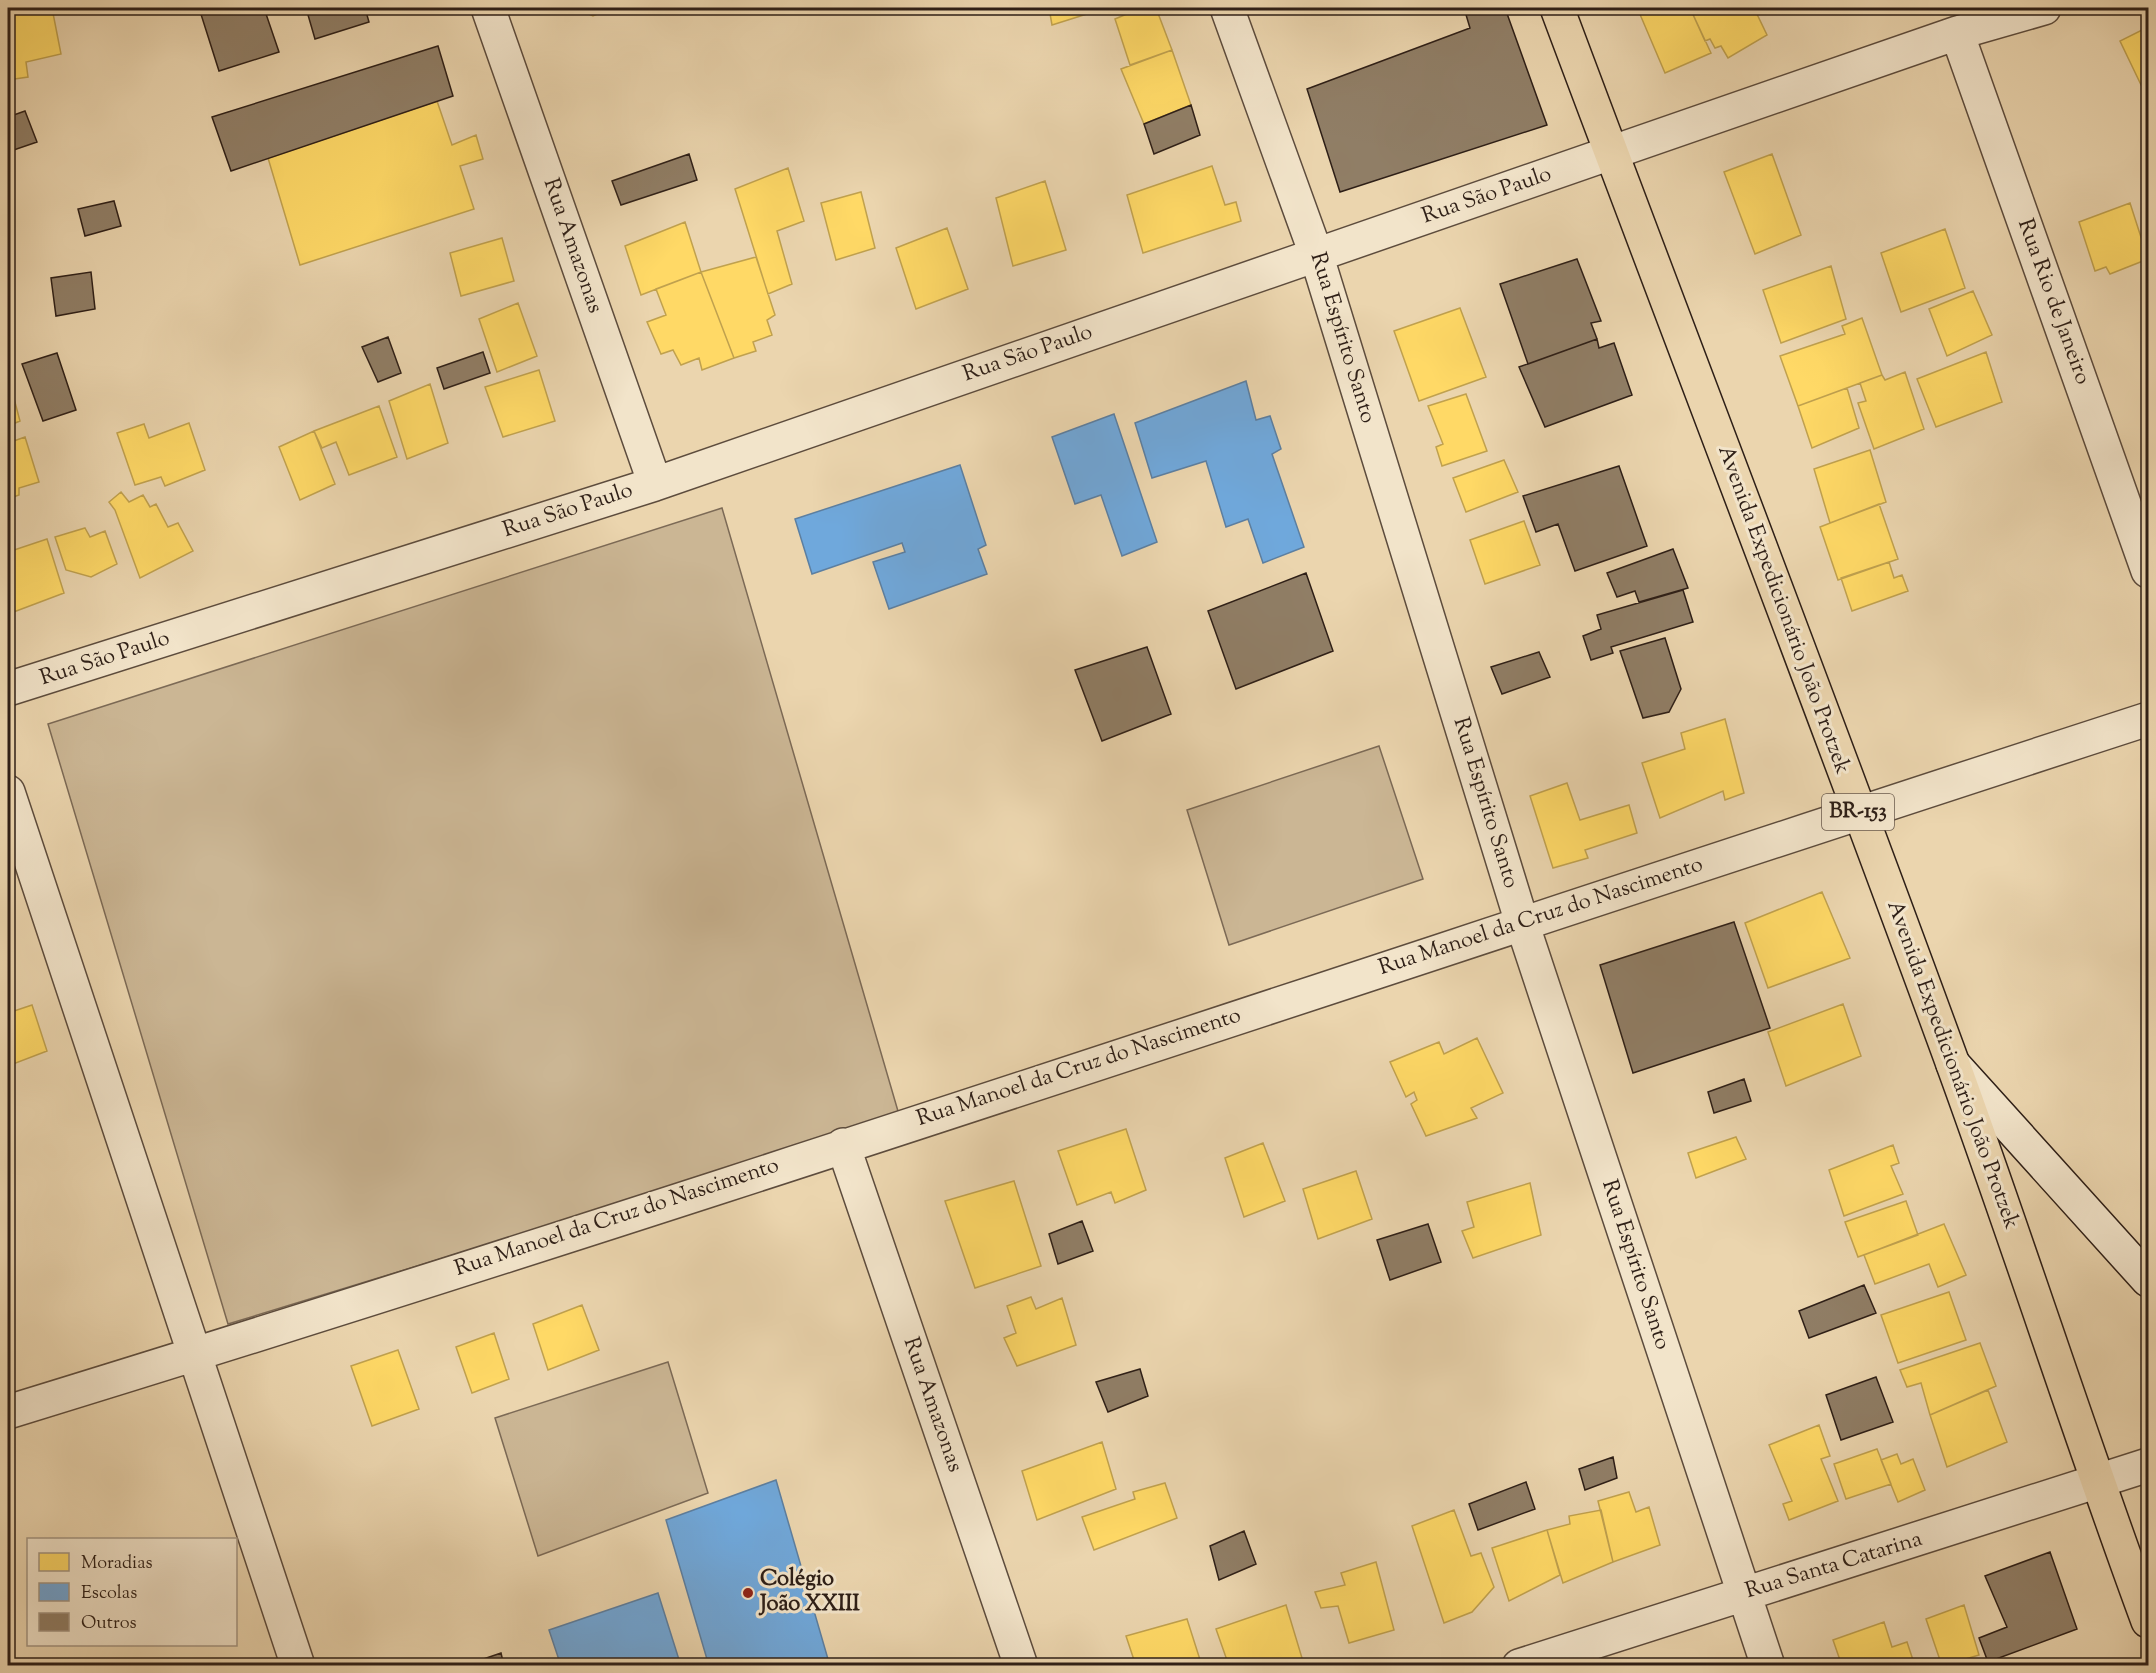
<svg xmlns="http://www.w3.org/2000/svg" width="2156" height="1673" viewBox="0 0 2156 1673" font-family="'Sorts Mill Goudy',serif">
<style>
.green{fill:#cbb694;stroke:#7c6a56;stroke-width:1.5}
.homes{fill:#ffd966;stroke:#c0a14e;stroke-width:1.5}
.schools{fill:#6fa8dc;stroke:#5c7fa1;stroke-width:1.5}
.building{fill:#907e66;stroke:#2e1f17;stroke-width:1.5}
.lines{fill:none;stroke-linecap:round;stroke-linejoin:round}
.minor-casing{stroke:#5d4c3d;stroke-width:36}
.secondary-casing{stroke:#2e1f17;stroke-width:36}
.trunk-casing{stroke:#2e1f17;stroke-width:36}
.minor{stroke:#f2e4ca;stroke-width:33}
.secondary{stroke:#f2e4ca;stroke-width:33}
.trunk{stroke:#ebd5ae;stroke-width:33}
.poi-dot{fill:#8f2418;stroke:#f2e4ca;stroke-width:2}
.labels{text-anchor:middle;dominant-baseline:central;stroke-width:6;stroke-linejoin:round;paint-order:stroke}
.shield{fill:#f2e4ca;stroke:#695a4d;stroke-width:1.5}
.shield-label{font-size:21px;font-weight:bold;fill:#2e1f17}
.street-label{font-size:22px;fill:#2e1f17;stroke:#f2e4ca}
.poi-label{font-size:22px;font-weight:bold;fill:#2e1f17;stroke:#f2e4ca;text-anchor:start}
</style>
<rect width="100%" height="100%" fill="#ebd5ae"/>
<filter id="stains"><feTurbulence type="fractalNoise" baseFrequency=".00333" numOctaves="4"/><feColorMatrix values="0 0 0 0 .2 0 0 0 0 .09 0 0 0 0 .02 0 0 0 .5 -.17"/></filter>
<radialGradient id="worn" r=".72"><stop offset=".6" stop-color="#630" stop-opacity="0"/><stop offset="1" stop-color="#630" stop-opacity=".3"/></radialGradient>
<path class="green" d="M722 508 900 1118 228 1324 48 724Z
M1379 746 1423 879 1229 945 1187 810Z
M668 1362 708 1493 538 1556 495 1418Z"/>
<path class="homes" d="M8 8H52L61 54 26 62 28 77 8 80Z
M575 8H611L593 16Z
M1049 8H1106L1052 25Z
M1141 8H1156L1172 50 1130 65 1115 19Z
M1650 8H1690L1711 53 1665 73 1639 12Z
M1690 8H1754L1767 35 1728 58 1721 46 1715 48 1710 39 1705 41Z
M2148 27V86L2143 89 2120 41Z
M1172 50 1191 105 1144 124 1121 69Z
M437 101 452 145 476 135 483 159 460 166 474 209 300 265 268 158Z
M1772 154 1801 235 1755 254 1724 172Z
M1212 166 1225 205 1236 202 1241 221 1143 253 1127 195Z
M788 168 804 221 777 231 792 284 768 294 735 189Z
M1045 181 1066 250 1013 266 996 198Z
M861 192 875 248 836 260 821 203Z
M2130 203 2148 259 2110 274 2106 267 2095 271 2079 222Z
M685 222 701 272 641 295 625 246Z
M947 228 968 289 916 309 896 248Z
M1945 229 1965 288 1901 312 1881 253Z
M502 238 514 281 461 296 450 253Z
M756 257 775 315 767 320 772 335 753 342 756 351 734 358 701 272Z
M2148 259V274L2144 261Z
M1831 266 1846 319 1781 343 1763 290Z
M701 272 734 358 702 370 699 358 681 365 673 350 661 354 647 322 666 315 656 289Z
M1973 291 1992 335 1947 356 1929 309Z
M518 303 537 356 497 372 479 319Z
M1460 308 1486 377 1419 401 1394 331Z
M1862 318 1882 375 1798 406 1780 356 1845 334 1842 326Z
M1986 352 2002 402 1936 427 1917 379Z
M539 370 555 421 503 437 485 387Z
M1905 372 1924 429 1874 449 1858 403 1866 401 1860 383 1882 375 1885 380Z
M8 376 20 421 8 426Z
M430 384 448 443 407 459 389 401Z
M1847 388 1859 428 1812 448 1798 406Z
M1466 394 1487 451 1442 466 1436 447 1443 444 1428 406Z
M379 406 397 457 349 475 336 442 322 448 314 431Z
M189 423 205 470 165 486 161 477 135 485 117 433 144 424 149 438Z
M314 431 335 484 300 500 279 447Z
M25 437 39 482 19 488V495L8 499V443Z
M1870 450 1886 502 1830 523 1814 469Z
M1504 460 1518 492 1466 512 1453 478Z
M121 492 129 502 143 495 150 507 156 504 168 527 178 523 193 551 140 578 115 510 109 502Z
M1879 504 1898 559 1838 580 1820 527Z
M1524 521 1540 565 1485 584 1470 540Z
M85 528 90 537 105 531 117 564 91 577 66 570 55 537Z
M47 539 64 593 11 613 8 605V552Z
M1889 562 1894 578 1902 575 1908 591 1852 611 1841 578Z
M1725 719 1744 793 1725 800 1723 791 1660 818 1642 763 1685 749 1681 733Z
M1567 783 1580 820 1629 805 1637 833 1585 850 1588 858 1553 868 1530 796Z
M1822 892 1850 958 1768 988 1745 923Z
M1843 1004 1861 1056 1786 1086 1768 1032Z
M32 1005 47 1051 8 1066V1013Z
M1477 1038 1503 1093 1471 1108 1477 1118 1426 1136 1411 1104 1417 1100 1414 1092 1406 1097 1390 1062 1439 1042 1444 1054Z
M1126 1129 1146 1190 1115 1203 1111 1192 1077 1205 1058 1151Z
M1736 1137 1746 1159 1696 1178 1688 1153Z
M1263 1143 1285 1201 1244 1217 1225 1158Z
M1893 1145 1899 1163 1891 1166 1903 1194 1844 1216 1829 1170Z
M1356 1171 1372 1219 1318 1239 1303 1189Z
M1014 1181 1041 1266 975 1288 945 1201Z
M1530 1183 1541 1235 1473 1258 1462 1231 1474 1227 1467 1202Z
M1906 1201 1918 1235 1858 1257 1845 1222Z
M1944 1224 1966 1275 1938 1287 1929 1264 1875 1284 1864 1255Z
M1949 1292 1966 1340 1898 1363 1881 1315Z
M1031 1297 1036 1309 1062 1298 1076 1345 1017 1366 1004 1338 1016 1333 1007 1306Z
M582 1305 599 1350 548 1370 533 1324Z
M494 1333 509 1379 472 1393 456 1347Z
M1980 1343 1996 1386 1930 1415 1921 1383 1907 1387 1900 1370Z
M398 1350 419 1409 372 1426 351 1366Z
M1988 1390 2007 1442 1947 1467 1930 1415Z
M1819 1425 1830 1456 1821 1459 1838 1501 1789 1520 1783 1504 1792 1501 1769 1445Z
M1102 1442 1116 1489 1037 1520 1022 1471Z
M1877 1449 1891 1484 1846 1499 1834 1464Z
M1897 1454 1901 1464 1913 1459 1925 1490 1898 1502 1881 1460Z
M1165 1483 1177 1518 1094 1550 1082 1517 1135 1499 1133 1492Z
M1629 1492 1636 1512 1649 1507 1660 1545 1613 1562 1598 1501Z
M1454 1510 1471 1556 1481 1553 1494 1587 1472 1612 1444 1623 1412 1526Z
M1601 1510 1613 1562 1563 1583 1547 1530 1570 1524 1569 1516Z
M1547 1530 1560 1575 1509 1601 1492 1548Z
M1376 1562 1394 1630 1349 1643 1338 1606 1321 1608 1315 1592 1345 1585 1341 1573Z
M1286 1605 1302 1658 1282 1666H1229L1216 1629Z
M1964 1605 1979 1655 1942 1666 1926 1619Z
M1187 1619 1202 1666H1128L1135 1663 1126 1636Z
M1884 1622 1892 1647 1907 1642 1915 1666H1842L1833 1640Z"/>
<path class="schools" d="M1246 381 1256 420 1270 416 1281 449 1272 454 1304 547 1263 563 1248 519 1226 527 1206 461 1152 478 1135 423Z
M1114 414 1157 542 1122 556 1101 495 1075 504 1052 437Z
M960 465 986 545 978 549 987 574 889 609 873 562 905 552 902 543 812 574 795 519Z
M776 1480 830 1666H709L666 1520Z
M658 1593 681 1666H561L549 1630Z"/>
<path class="building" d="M199 8H264L279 52 219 71Z
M306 8H365L369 22 315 39Z
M1464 8H1505L1547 125 1340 192 1307 89 1470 28Z
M438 46 453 96 231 171 212 117Z
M1191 105 1200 135 1154 154 1144 124Z
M25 111 37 142 8 152V117Z
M689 154 697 180 621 205 612 181Z
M114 201 121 226 85 236 78 209Z
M1577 259 1601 321 1591 323 1597 339 1528 364 1500 284Z
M91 272 95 309 56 316 51 278Z
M388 337 401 373 378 382 362 347Z
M1597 339 1599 348 1614 343 1632 395 1545 427 1519 367Z
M483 352 490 373 444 389 437 368Z
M57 353 76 410 43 421 22 364Z
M1619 466 1647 546 1575 571 1558 524 1536 532 1523 496Z
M1673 549 1688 588 1639 602 1635 591 1617 597 1607 573Z
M1306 573 1333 651 1236 689 1208 611Z
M1683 590 1693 622 1611 647 1613 653 1591 660 1583 636 1601 629 1597 615Z
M1665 638 1681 689 1669 712 1643 718 1620 651Z
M1147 647 1171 714 1102 741 1075 670Z
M1539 652 1550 677 1502 694 1491 667Z
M1734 922 1770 1028 1633 1073 1600 965Z
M1744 1079 1751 1101 1714 1113 1708 1092Z
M1082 1221 1093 1251 1058 1264 1049 1234Z
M1428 1224 1441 1262 1390 1280 1377 1240Z
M1864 1285 1876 1313 1809 1338 1799 1311Z
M1140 1369 1148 1396 1108 1412 1096 1382Z
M1876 1377 1893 1422 1841 1440 1826 1395Z
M1613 1457 1617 1478 1585 1490 1579 1469Z
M1526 1482 1535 1509 1478 1530 1469 1504Z
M1244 1531 1256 1564 1219 1580 1210 1546Z
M2050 1552 2077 1629 1988 1662 1979 1638 2007 1627 1985 1576Z
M501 1653 504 1666H463Z"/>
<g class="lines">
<g class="minor-casing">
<path id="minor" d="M488 8 655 484
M1227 8 1316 254 1522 923 1768 1666
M1957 33 2148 571
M8 689 655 484 1957 33 2044 8
M8 792 298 1666
M843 1145 1021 1666
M8 1412C725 1192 1435 950 2148 719
M1519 1666 2148 1465"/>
</g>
<g class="secondary-casing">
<path id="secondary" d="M1953 1064 2148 1280"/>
</g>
<g class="trunk-casing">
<path id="trunk" d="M1557 8C1689 361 1825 713 1954 1067 2021 1251 2080 1437 2148 1621"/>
</g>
<use href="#minor" class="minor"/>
<use href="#secondary" class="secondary"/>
<use href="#trunk" class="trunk"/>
</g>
<circle class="poi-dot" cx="748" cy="1593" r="6"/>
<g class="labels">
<rect class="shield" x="1822" y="794" width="72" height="36" rx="4.5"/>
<g class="shield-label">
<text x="1858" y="812">BR-153</text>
</g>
<g class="street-label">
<text transform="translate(1487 196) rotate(-19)">Rua São Paulo</text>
<text transform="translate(572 246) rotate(71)">Rua Amazonas</text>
<text transform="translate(2053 302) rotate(70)">Rua Rio de Janeiro</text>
<text transform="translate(1342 338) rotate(73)">Rua Espírito Santo</text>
<text transform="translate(1028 354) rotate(-19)">Rua São Paulo</text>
<text transform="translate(568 511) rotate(-18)">Rua São Paulo</text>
<text transform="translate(1783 610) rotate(70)">Avenida Expedicionário João Protzek</text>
<text transform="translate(105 659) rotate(-18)">Rua São Paulo</text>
<text transform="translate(1485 803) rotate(73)">Rua Espírito Santo</text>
<text transform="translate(1541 917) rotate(-18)">Rua Manoel da Cruz do Nascimento</text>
<text transform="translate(1952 1065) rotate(70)">Avenida Expedicionário João Protzek</text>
<text transform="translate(1079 1068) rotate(-18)">Rua Manoel da Cruz do Nascimento</text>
<text transform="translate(617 1218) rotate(-18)">Rua Manoel da Cruz do Nascimento</text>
<text transform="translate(1635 1265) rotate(72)">Rua Espírito Santo</text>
<text transform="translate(932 1405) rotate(71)">Rua Amazonas</text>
<text transform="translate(1834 1566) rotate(-17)">Rua Santa Catarina</text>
</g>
<g class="poi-label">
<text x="760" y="1580">Colégio<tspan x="760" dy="25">João XXIII</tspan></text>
</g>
</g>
<rect width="2156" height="1673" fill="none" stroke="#ebd5ae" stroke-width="30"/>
<rect x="9" y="9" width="2138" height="1655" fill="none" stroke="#2e1f17" stroke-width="3"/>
<rect x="15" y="15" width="2126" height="1643" fill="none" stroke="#2e1f17" stroke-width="1.5"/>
<rect x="27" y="1538" width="210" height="108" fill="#f2e4ca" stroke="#a49582" stroke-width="1.5"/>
<rect x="39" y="1553" width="30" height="18" fill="#ffd966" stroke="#a49582" stroke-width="1.5"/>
<text x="81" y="1568" font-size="18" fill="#2e1f17">Moradias</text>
<rect x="39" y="1583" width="30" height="18" fill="#6fa8dc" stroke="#a49582" stroke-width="1.5"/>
<text x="81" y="1598" font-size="18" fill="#2e1f17">Escolas</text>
<rect x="39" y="1613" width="30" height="18" fill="#907e66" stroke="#a49582" stroke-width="1.5"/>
<text x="81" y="1628" font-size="18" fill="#2e1f17">Outros</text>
<rect width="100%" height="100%" filter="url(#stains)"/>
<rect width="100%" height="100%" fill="url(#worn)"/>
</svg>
